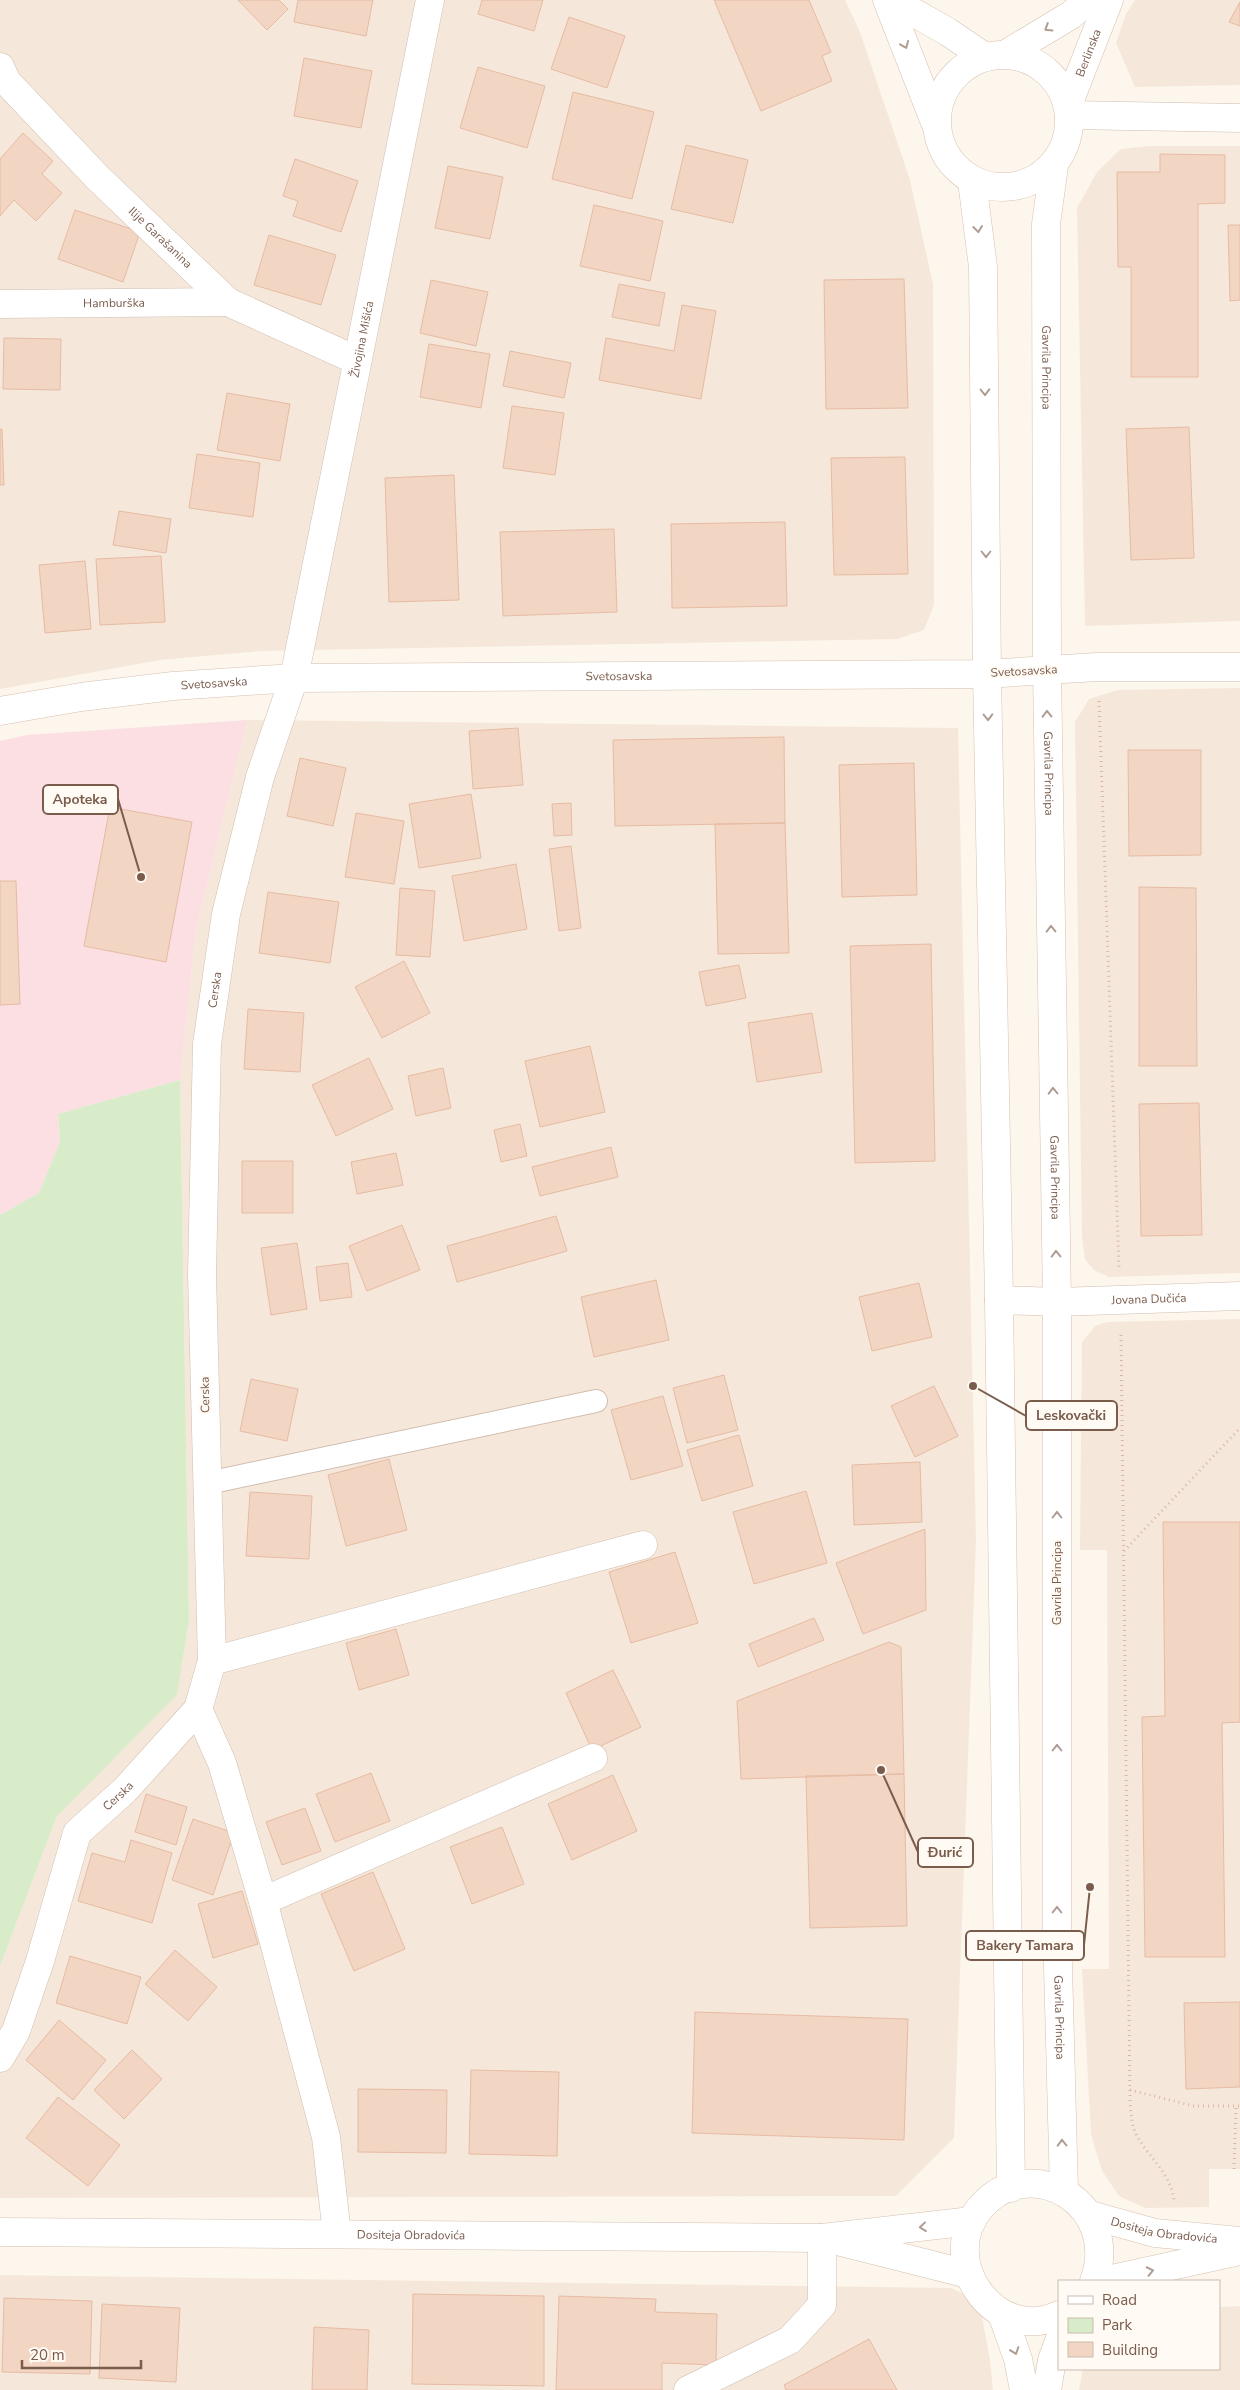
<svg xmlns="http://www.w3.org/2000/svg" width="1240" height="2390" viewBox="0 0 1240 2390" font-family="'Nunito Sans',sans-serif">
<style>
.residential{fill:#f5e8da}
.medical{fill:#fbdfe3}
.green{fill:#d8ecc9}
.building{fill:#f3d5c3;stroke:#e6bba3}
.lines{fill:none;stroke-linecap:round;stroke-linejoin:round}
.lane-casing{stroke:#d1beb0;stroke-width:24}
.street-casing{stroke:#d1beb0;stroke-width:29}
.secondary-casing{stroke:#d6c0b0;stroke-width:29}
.path{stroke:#d9b8a5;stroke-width:3;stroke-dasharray:1 4;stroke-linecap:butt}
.lane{stroke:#fff;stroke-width:22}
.street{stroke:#fff;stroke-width:28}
.secondary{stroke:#fff;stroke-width:28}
.oneway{stroke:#af9d94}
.labels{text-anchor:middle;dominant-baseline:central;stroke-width:4.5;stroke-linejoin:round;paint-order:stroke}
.street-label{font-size:12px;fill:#7a5c4d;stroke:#fffaf3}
.leader{fill:none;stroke:#7a5c4d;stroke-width:2}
.callout-dot{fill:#7a5c4d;stroke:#fffaf3;stroke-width:2}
.callout{fill:#fffaf3;stroke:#7a5c4d;stroke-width:2}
.callout-label{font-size:14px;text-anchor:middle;font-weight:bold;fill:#7a5c4d}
</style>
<rect width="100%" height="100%" fill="#fdf6ec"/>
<path class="residential" d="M0 0H845L860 32 910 180 933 284 934 605 924 630 897 639 261 651 160 660 0 689Z
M1135 0H1240V85L1135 87 1116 43 1126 14Z
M1148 146H1240V621L1085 626 1077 208 1097 172 1121 149Z
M1240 688V1273L1109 1277 1094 1270 1085 1259 1082 1238 1075 722 1089 699 1118 690Z
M247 720 958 728 976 1540 954 2138 896 2196 0 2198V1966L57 1816 177 1694 189 1620 180 1080 196 930Z
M1240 1319V2169H1209V2207L1145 2208 1119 2196 1102 2171 1091 2134 1082 1969H1109L1107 1550H1080L1082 1342 1095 1326 1107 1322Z
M0 2275 951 2288 979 2301 990 2360 993 2390H0Z
M1240 2306V2390H1079L1083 2369H1219V2307Z"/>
<path class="medical" d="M247 720 196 930 180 1080 58 1114 60 1142 39 1193 0 1215V741L27 735Z"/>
<path class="green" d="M180 1080 189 1620 177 1695 57 1816 0 1966V1215L39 1193 60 1142 58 1114Z"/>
<path class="building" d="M238 0H279L288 9 267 30Z
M298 0H373L366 36 294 22Z
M482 0H543L534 31 478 14Z
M714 0H809L831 52 822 56 832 81 761 111Z
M1240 2V26L1229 22Z
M569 17 625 36 607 88 551 69Z
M304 58 372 71 361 128 294 116Z
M478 67 545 86 527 148 460 128Z
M573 92 654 112 632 199 552 179Z
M23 133 53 161 42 174 62 193 36 221 14 200 0 216V159Z
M686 145 748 160 733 223 671 209Z
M1160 154 1225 155V203L1198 204V377H1131V267H1118L1117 172H1160Z
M295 159 358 181 341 232 293 216 298 201 283 196Z
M448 166 503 177 490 239 435 228Z
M594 205 663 221 650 281 580 266Z
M75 210 140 232 123 282 58 259Z
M1228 225H1240V300L1230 301Z
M269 235 336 255 321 305 254 285Z
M904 279 908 408 826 409 824 280Z
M431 280 488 292 476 346 420 333Z
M619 284 665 293 659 326 612 317Z
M682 305 716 311 701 399 599 380 606 338 674 351Z
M4 338 61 339 60 390 3 389Z
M429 344 490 354 481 408 420 397Z
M510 351 571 363 564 398 503 386Z
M227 393 290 404 280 461 217 450Z
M512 406 564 413 555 475 503 468Z
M1189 427 1194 558 1131 560 1126 429Z
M0 429H2L4 485H0Z
M197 454 260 463 253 517 189 508Z
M905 457 908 574 834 575 831 458Z
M454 475 459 600 389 602 385 478Z
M119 511 171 519 166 553 113 545Z
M785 522 787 606 672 608 671 524Z
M614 529 617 612 503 616 500 532Z
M161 556 165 622 100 625 96 559Z
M85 561 91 629 45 633 39 565Z
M518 728 523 785 473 789 469 731Z
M784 737 785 823 615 826 613 740Z
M1128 750H1201V855L1129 856Z
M300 758 346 768 333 826 287 816Z
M914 763 917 895 842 897 839 765Z
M471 794 481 858 419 868 409 804Z
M571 803 572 835 554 836 552 804Z
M110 807 192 822 166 962 84 946Z
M356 813 404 821 394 884 345 877Z
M785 823 789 953 718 954 715 824Z
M571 846 581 928 559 931 549 849Z
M516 864 527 929 464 941 452 876Z
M0 881H16L20 1004 0 1005Z
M1139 887 1196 888 1197 1066H1139Z
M400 888 435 891 430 957 396 955Z
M268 892 339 902 330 963 259 953Z
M931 944 935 1161 855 1163 850 946Z
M404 961 430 1013 382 1038 355 987Z
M739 965 746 998 706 1006 699 972Z
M248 1009 304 1013 300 1072 244 1069Z
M812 1013 822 1072 757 1082 748 1023Z
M590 1046 605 1112 540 1127 525 1061Z
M369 1058 393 1109 336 1136 312 1085Z
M443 1068 451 1108 416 1116 408 1076Z
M1199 1103 1202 1235 1141 1236 1139 1104Z
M520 1124 527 1156 501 1162 494 1130Z
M611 1147 618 1177 540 1196 532 1167Z
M396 1153 403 1185 357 1194 351 1162Z
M242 1161H293V1213H242Z
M556 1216 567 1251 457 1282 447 1246Z
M402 1225 420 1270 367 1291 349 1246Z
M297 1243 307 1309 271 1315 261 1248Z
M348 1263 352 1297 320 1301 316 1267Z
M656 1280 669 1340 594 1357 581 1297Z
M919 1283 932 1337 872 1351 859 1297Z
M724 1375 738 1430 687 1443 673 1388Z
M251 1379 298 1389 287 1441 240 1431Z
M934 1386 958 1436 915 1457 891 1406Z
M663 1396 683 1466 631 1480 611 1410Z
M739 1435 753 1486 702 1501 687 1450Z
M389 1459 407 1530 346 1546 328 1475Z
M920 1462 922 1522 854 1525 852 1465Z
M806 1491 827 1563 754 1584 733 1512Z
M250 1492 312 1496 309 1559 246 1556Z
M1163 1522H1240V1722L1222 1723 1225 1957H1145L1142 1717 1165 1716Z
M925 1529 926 1610 863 1634 836 1563Z
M675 1552 698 1623 631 1643 609 1572Z
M814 1618 824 1640 758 1667 749 1644Z
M396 1629 409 1675 359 1690 346 1643Z
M889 1642 901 1647 904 1774 741 1779 737 1701Z
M613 1670 641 1727 592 1750 566 1693Z
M371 1773 390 1821 335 1842 316 1794Z
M904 1774 907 1926 810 1928 806 1776Z
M613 1775 637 1831 572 1860 548 1804Z
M146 1794 187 1807 176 1845 135 1832Z
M305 1808 321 1851 282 1865 266 1822Z
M193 1819 234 1833 213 1895 172 1880Z
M502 1827 524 1884 472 1904 450 1847Z
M131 1840 172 1853 152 1923 78 1901 92 1853 125 1862Z
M373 1872 405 1949 354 1971 321 1894Z
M242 1891 258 1944 213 1958 198 1904Z
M175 1950 217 1987 188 2021 145 1984Z
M70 1956 141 1977 127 2024 56 2003Z
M1240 2002V2087L1186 2089 1184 2003Z
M695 2012 908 2019 904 2140 692 2133Z
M59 2020 106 2060 73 2100 26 2060Z
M132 2050 162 2079 124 2119 94 2090Z
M471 2070 559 2072 557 2156 469 2154Z
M358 2089 447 2090 446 2153 358 2152Z
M58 2097 120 2145 88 2186 26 2138Z
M413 2294 544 2296V2386L412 2384Z
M559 2296 656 2299 655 2312 717 2314 716 2365 662 2363V2390H556Z
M4 2298 92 2301 90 2374 2 2372Z
M102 2304 180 2308 176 2382 99 2378Z
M314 2327 369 2330 367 2390H312Z
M869 2339 897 2390H786L784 2385Z"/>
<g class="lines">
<g class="lane-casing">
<path id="lane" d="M208 1483 596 1401"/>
</g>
<g class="street-casing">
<g id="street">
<path id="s1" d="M0 67 7 82 98 178 228 302 356 360"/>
<path d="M1069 115 1240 118"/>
<path id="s2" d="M0 304 228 302"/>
<path d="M1047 670 1097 667H1240"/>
<path id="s3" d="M999 1300 1057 1302 1240 1296"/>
<path d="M212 1661 643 1545"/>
<path d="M198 1709 222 1763 263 1901 593 1758"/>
<path d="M263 1901 326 2137 337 2234"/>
<path id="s4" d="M0 2058 16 2031 40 1961 77 1833 125 1790 198 1709 212 1661 202 1274 207 1044 226 914 260 777 294 678 430 0"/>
<path d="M1002 2314 1018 2359 1024 2390"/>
<path d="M688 2390 790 2340 822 2305V2238"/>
<path d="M1047 2390 1052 2360 1059 2341"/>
</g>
</g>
<g class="secondary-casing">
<g id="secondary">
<path d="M887 0 936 125"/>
<path d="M892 0 948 32 985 57"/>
<path d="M1006 54 1071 15 1088 0"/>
<circle cx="1003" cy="121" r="66"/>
<path id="s5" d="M1068 105 1109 0"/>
<path id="s6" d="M1054 166 1046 224 1047 670 1057 1302V1929L1064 2191"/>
<path d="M972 181 983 267 987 674 999 1300 1011 2188"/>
<path id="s7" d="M0 711 81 697 173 686 294 678 987 674 1047 670"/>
<path id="s8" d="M1090 2215 1155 2233 1240 2241"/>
<path id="s9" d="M0 2232 822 2238 972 2221"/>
<path d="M841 2242 968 2274"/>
<path d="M1103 2281 1240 2251"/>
<path d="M1059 2315C995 2345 935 2259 981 2207 1031 2150 1122 2205 1094 2281"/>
</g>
</g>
<path class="path" d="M1099 701 1119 1267
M1121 1335 1130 2099C1131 2113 1131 2126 1138 2138 1150 2158 1171 2175 1174 2200
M1124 1551 1240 1428
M1130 2090 1194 2106H1240
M1234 2169 1236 2106"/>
<use href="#lane" class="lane"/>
<use href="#street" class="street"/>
<use href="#secondary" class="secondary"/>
</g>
<defs><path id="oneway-chevron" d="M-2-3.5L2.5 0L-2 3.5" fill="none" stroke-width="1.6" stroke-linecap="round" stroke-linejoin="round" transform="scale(1.25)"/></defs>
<g class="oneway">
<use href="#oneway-chevron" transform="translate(1048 28) rotate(148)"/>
<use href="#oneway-chevron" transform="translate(905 45) rotate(68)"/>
<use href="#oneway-chevron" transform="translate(978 229) rotate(83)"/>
<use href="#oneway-chevron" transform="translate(985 392) rotate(89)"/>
<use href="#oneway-chevron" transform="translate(986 554) rotate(90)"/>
<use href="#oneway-chevron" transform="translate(1047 714) rotate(-91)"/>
<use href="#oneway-chevron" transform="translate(988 717) rotate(89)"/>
<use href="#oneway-chevron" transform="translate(1051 929) rotate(-91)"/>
<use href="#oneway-chevron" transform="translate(1053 1091) rotate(-91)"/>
<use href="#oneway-chevron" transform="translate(1056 1254) rotate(-91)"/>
<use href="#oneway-chevron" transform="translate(1057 1515) rotate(-90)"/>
<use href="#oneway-chevron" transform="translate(1057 1748) rotate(-90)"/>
<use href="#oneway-chevron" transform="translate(1057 1910) rotate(-90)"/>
<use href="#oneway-chevron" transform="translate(1062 2143) rotate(-91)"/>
<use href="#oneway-chevron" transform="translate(923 2227) rotate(174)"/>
<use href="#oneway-chevron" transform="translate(1150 2271) rotate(-12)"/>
<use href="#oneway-chevron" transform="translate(1015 2351) rotate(71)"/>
</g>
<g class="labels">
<g class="street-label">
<text stroke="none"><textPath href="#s5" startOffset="56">Berlinska</textPath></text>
<text stroke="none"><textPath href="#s1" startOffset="235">Ilije Garašanina</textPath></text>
<text stroke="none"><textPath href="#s2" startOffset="114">Hamburška</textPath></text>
<text stroke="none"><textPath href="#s4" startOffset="1802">Živojina Mišića</textPath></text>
<text stroke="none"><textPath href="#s6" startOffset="202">Gavrila Principa</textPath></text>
<text transform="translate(1024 671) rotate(-3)">Svetosavska</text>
<text stroke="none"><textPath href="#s7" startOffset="621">Svetosavska</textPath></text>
<text stroke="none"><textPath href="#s7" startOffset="216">Svetosavska</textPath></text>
<text stroke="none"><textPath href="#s6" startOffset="608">Gavrila Principa</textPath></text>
<text stroke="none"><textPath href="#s4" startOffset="1134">Cerska</textPath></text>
<text stroke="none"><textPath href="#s6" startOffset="1012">Gavrila Principa</textPath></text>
<text stroke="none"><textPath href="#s3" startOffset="150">Jovana Dučića</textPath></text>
<text transform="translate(205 1395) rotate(-91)">Cerska</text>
<text transform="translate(1057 1583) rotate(-90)">Gavrila Principa</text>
<text stroke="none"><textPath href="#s4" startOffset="294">Cerska</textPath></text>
<text stroke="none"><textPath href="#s6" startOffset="1852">Gavrila Principa</textPath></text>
<text stroke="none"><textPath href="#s8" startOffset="76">Dositeja Obradovića</textPath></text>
<text stroke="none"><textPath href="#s9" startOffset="411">Dositeja Obradovića</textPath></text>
</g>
</g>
<path class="leader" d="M141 877L118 799M973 1386L1026 1416M881 1770L918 1852M1090 1887L1084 1945"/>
<g class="callout-dot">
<circle cx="141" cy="877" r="5"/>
<circle cx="973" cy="1386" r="5"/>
<circle cx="881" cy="1770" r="5"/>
<circle cx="1090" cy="1887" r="5"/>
</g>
<g class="callout">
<rect x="43" y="785" width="75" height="29" rx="5"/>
<rect x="1026" y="1401" width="91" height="29" rx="5"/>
<rect x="918" y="1838" width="55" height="29" rx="5"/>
<rect x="966" y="1931" width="118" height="29" rx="5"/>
</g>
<g class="callout-label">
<text x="80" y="804">Apoteka</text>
<text x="1071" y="1420">Leskovački</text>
<text x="945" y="1857">Đurić</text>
<text x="1025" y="1950">Bakery Tamara</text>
</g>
<rect x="1058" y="2280" width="162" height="90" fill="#fffaf3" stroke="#cabbb1"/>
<rect x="1068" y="2296" width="25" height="8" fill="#ffffff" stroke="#cabbb1"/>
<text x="1102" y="2305" font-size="15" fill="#7a5c4d">Road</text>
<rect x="1068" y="2318" width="25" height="15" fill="#d8ecc9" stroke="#cabbb1"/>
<text x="1102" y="2330" font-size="15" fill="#7a5c4d">Park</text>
<rect x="1068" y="2342" width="25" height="15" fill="#f3d5c3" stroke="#cabbb1"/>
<text x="1102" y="2355" font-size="15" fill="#7a5c4d">Building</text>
<path d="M22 2360v8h119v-8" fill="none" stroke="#7a5c4d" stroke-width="2.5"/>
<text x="30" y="2360" font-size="15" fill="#7a5c4d" stroke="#fffaf3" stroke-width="4" paint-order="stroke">20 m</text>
</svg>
